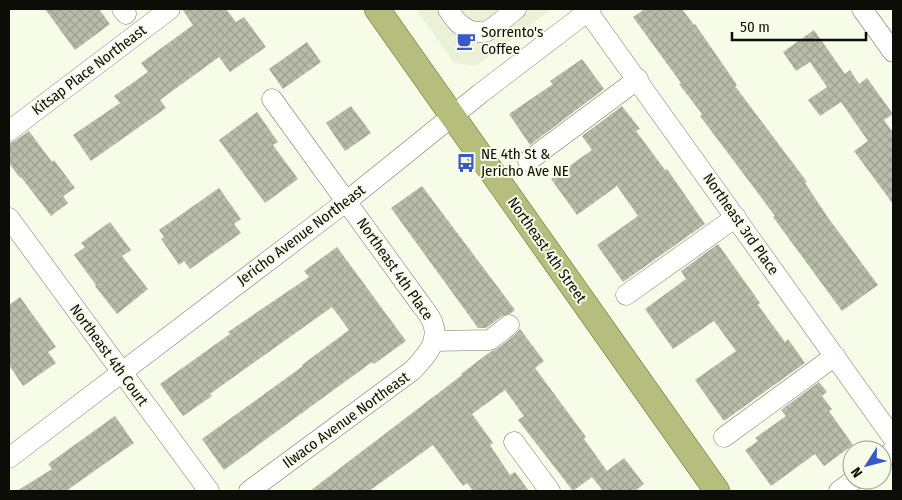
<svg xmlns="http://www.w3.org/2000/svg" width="902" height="500" viewBox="0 0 902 500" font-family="'Fira Sans Condensed',sans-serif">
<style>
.built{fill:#ebf1d6}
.building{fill:url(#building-cross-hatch)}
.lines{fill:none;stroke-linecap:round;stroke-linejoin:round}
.minor-casing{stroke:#757967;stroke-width:21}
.major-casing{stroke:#59631a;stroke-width:26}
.minor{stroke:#fff;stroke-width:20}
.major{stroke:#b5be7c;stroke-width:25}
.labels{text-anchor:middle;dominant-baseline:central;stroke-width:4;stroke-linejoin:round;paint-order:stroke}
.poi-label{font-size:15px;fill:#0c0d07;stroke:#f7fce8;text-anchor:start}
.street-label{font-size:15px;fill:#0c0d07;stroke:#f7fce8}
</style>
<defs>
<pattern id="building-cross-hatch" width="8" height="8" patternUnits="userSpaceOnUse" patternTransform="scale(1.25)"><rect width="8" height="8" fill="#b8bca9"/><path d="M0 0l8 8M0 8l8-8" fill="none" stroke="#9da090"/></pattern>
</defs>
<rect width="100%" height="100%" fill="#f7fce8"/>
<path class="built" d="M416 9H552L476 66 454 63Z"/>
<path class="building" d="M45 9H99L110 24 75 50Z
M182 9H226L236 22 244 17 266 47 230 72 219 57 160 100 166 108 91 161 73 135 120 103 114 96 148 72 141 63 193 25Z
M645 9H682L694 25 695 24 737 85 735 86 807 182 805 183 829 219 878 285 842 311 773 217 775 216 700 116 702 114 679 84 681 83 633 17Z
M814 30 845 74 850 70 859 84 867 78 893 114 884 120 893 133V204L854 151 868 141 841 102 820 116 808 100 827 87 810 62 796 71 783 52Z
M307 42 321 62 283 89 269 69Z
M582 59 604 89 530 145 509 114 553 84 550 81Z
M351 106 371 133 345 151 326 123Z
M622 106 640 129 636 131 665 170 667 169 705 224 623 282 597 245 638 216 617 186 577 215 551 179 592 150 582 136Z
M257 112 278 142 273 145 298 179 265 203 219 140Z
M29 131 52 162 54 160 75 188 63 196 68 203 51 216 21 177 20 178 9 163V143L16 140Z
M422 186 515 310 510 314 502 316 486 328H478L391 208Z
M219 188 241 219 234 224 241 233 190 269 184 261 179 265 161 239 164 237 159 230Z
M110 222 131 250 122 256 148 289 117 314 95 286 96 285 74 255 85 247 81 243Z
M718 244 760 303 758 305 785 342 788 339 805 363 724 421 695 380 736 351 714 321 673 349 645 309 686 279 681 271Z
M337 247 406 341 374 364 372 362 224 470 202 439 303 366 302 365 349 330 332 307 242 371 210 394 212 396 183 416 160 384 230 334 228 332 309 277 304 271Z
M20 297 56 347 48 352 56 363 23 386 9 365V305Z
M520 329 544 361 535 368 586 437 584 439 607 471 624 458 644 484 635 491H603L592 477 573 491 518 420 524 416 505 390 472 414 493 443 490 445 510 475 515 472 529 491H473L467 483 463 486 433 445 369 491H310L462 375 461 374 490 352 497 349 516 334Z
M819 382 827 392 822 396 832 409 829 411 853 445 824 466 815 454 771 486 745 450 758 441 755 438 786 416 781 410Z
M115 416 134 443 66 491H17L52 469 48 464Z"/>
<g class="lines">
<g class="minor-casing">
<path id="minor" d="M122 9 126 14
M448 9C456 23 469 36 487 31 495 28 509 14 516 9
M586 9 893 438
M862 9 893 52
M9 131 170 9
M528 161 638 79
M9 218 209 491
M626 295 736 217
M434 341 490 340 509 325
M724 437 835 356
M514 442 550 491
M9 458 347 201 481 93 591 9
M882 459 893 451
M249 491 413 370C424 358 440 342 433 324 431 317 426 311 422 306L272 99
M839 491 854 480"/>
</g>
<g class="major-casing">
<path id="major" d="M377 9 717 491"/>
</g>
<use href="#minor" class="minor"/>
<use href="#major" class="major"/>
</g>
<defs>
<g id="cafe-bare" transform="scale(1.5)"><path d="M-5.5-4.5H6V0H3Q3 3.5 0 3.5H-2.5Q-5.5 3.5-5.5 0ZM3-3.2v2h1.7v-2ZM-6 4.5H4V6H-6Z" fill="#3959cb" stroke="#f7fce8" stroke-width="2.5" paint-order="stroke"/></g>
<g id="bus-bare" transform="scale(1.5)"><path d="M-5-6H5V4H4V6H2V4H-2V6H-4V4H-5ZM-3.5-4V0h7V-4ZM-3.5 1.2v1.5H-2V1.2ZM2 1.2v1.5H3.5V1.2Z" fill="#3959cb" stroke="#f7fce8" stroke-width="2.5" paint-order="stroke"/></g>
</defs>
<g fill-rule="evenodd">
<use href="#cafe-bare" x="466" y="41"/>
<use href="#bus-bare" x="466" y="163"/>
</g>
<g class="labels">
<g class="poi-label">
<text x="481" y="32">Sorrento's<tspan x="481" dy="17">Coffee</tspan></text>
<text x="481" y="154">NE 4th St &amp;<tspan x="481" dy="17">Jericho Ave NE</tspan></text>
</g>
<g class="street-label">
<text transform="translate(89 70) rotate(-37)">Kitsap Place Northeast</text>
<text transform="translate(741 224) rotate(55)">Northeast 3rd Place</text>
<text transform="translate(301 235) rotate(-37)">Jericho Avenue Northeast</text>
<text transform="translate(547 250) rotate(55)">Northeast 4th Street</text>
<text transform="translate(395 269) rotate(55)">Northeast 4th Place</text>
<text transform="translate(109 355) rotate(54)">Northeast 4th Court</text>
<text transform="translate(346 420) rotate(-36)">Ilwaco Avenue Northeast</text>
</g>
</g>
<rect width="902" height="500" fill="none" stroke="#0c0d07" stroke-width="20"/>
<g transform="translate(867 465) rotate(234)"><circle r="24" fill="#f7fce8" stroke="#999c8e"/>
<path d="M0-4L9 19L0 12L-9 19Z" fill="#3959cb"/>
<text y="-8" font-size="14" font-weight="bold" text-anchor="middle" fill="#0c0d07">N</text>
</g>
<path d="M732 32v8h134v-8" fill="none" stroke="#0c0d07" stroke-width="2.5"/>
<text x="740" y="32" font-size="15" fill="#0c0d07" stroke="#f7fce8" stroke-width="4" paint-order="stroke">50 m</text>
</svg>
